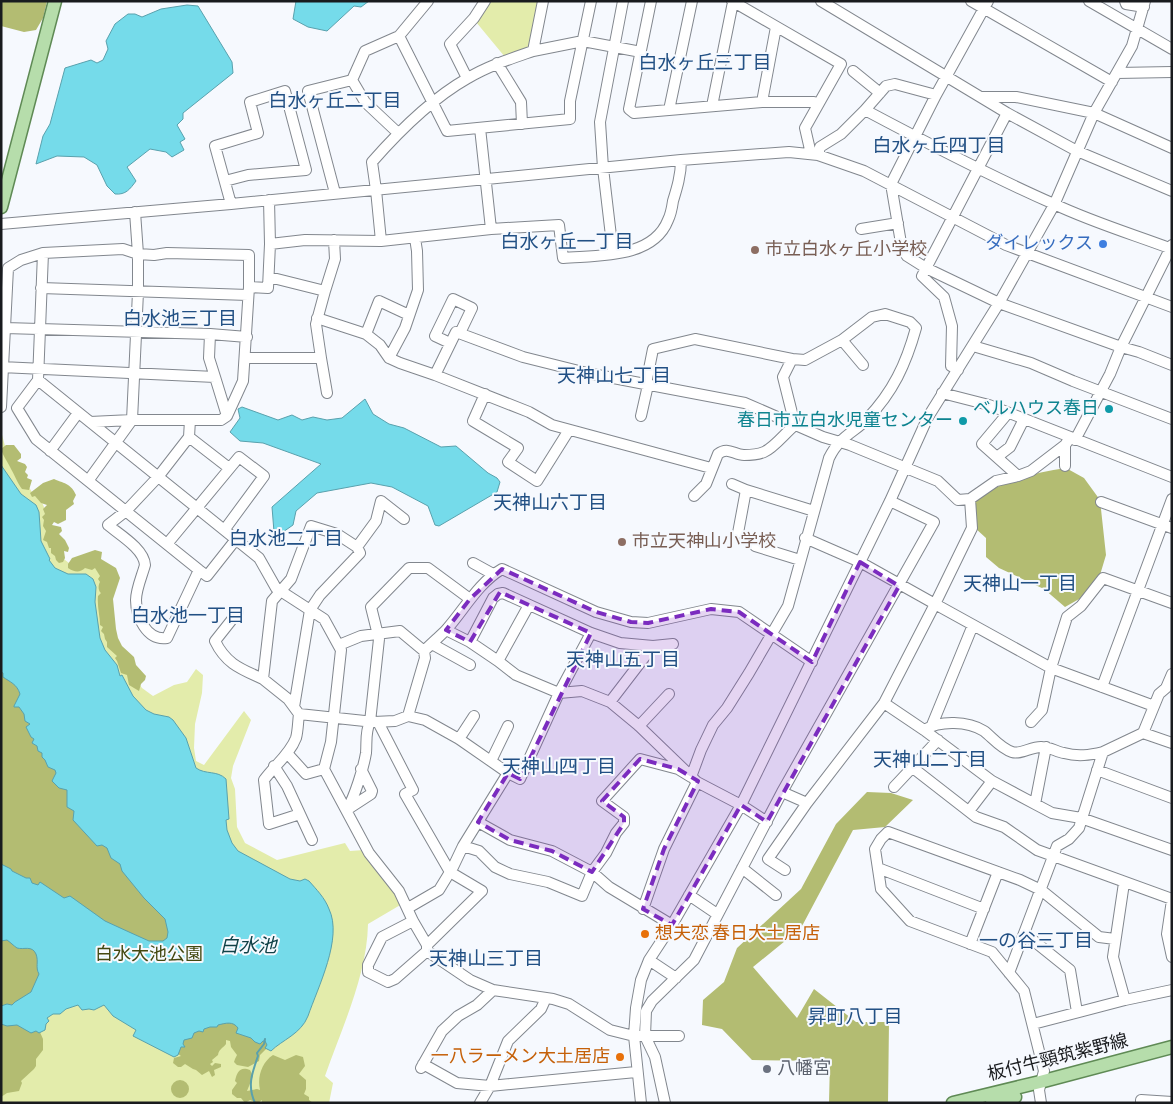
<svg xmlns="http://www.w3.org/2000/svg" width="1173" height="1104" viewBox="0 0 1173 1104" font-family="'Alegreya Sans','Noto Sans JP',sans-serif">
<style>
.green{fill:#e3ecab}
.forest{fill:#b3bc72}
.water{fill:#75dbea;stroke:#59a1ad}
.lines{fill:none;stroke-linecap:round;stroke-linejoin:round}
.stream{stroke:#59a1ad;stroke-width:2}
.minor-casing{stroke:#82878e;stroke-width:12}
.major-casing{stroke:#5f8a55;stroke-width:15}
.minor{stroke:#fff;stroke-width:10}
.major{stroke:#b6ddab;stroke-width:12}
.marked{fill:#7b2cbf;fill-opacity:0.2;stroke:#7b2cbf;stroke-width:4;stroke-dasharray:10 6;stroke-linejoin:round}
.shop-dot{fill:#3f7fe0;stroke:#f6f9fe;stroke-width:2}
.education-dot{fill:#8d6e63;stroke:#f6f9fe;stroke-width:2}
.culture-dot{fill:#0f9aa8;stroke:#f6f9fe;stroke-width:2}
.food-dot{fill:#e8710a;stroke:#f6f9fe;stroke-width:2}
.worship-dot{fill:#6b7280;stroke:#f6f9fe;stroke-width:2}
.labels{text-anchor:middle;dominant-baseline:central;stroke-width:4;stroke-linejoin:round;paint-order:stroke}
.shop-label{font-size:18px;fill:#366cbe;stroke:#f6f9fe;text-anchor:end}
.education-label{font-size:18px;fill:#785e54;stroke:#f6f9fe;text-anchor:start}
.culture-label{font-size:18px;fill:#0d838f;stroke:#f6f9fe;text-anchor:end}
.food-label{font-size:18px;fill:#c56008;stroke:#f6f9fe;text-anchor:start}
.park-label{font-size:18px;fill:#434810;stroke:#f6f9fe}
.street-label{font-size:18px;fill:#191b1e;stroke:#f6f9fe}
.worship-label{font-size:18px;fill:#5b616d;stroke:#f6f9fe;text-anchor:start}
.neighbourhood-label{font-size:19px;fill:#225084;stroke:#f6f9fe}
.water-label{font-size:19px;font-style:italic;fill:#104147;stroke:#f6f9fe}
</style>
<rect width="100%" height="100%" fill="#f6f9fe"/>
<path class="green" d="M491 1H540L529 49 505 57 476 22Z
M1 431 5 446 33 494 41 500 47 514 52 550 69 563 95 562 109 572V627L127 666 142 688 153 696 174 685 187 682 196 669 203 675 202 693 195 724 194 748 196 761 204 765 244 711 251 720 233 766 231 778 235 789 237 827 245 843 277 860 345 843 350 851 364 850 402 904 368 924C367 976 342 1027 325 1076L333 1083 329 1103H1Z"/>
<path class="forest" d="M1 1H47L43 18 36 30 24 32 1 26Z
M6 445H14L21 454V458L17 461 25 464 27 467 25 472 28 475 27 478 32 480 29 490 22 489C17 482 15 476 11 469 8 462 4 458 1 449Z
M1066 468 1084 478 1100 500 1106 555 1100 575 1088 594 1065 607 1044 589 999 568 986 557V538L975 528 974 498C1001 483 1034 472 1066 468Z
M54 479C66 484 71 484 76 495L73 501 74 504 66 510V520L58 524 54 522 52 525 61 527 62 531 59 534 65 540 69 548 68 552 64 551 65 558 63 562 59 563 56 560 55 556 51 553V548H49L47 542 43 540 46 531 43 526 44 520 42 517 45 514 43 509 47 505 41 503 35 496 32 497 30 493 43 483Z
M95 550 102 552 101 559 116 568 120 578 113 599 116 629 118 638 122 646 134 657 136 665 146 676 145 680 141 684 139 691 129 685 127 675 121 673 117 661 115 658 117 656 107 647V642L105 639 104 634 101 631 103 627 100 625C100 616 97 607 98 596L101 593C98 591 98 585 100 582L98 579 100 576 95 568 92 570 85 568C80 573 74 572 68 568V564L72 558Z
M1 668 28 693 109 845 164 910 173 931 166 944H149L1 868Z
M867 792 891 793 913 800 885 827 853 830 801 928 753 967 797 1018 814 989 856 1022H889L888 1103H829L830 1061 752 1060 722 1029 702 1025 703 1000 724 982 737 948 801 889 836 824Z
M1 938 31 946 38 953 43 974 33 993 11 1008H1Z
M226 1021 236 1023 269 1040 270 1045 260 1055 259 1061 248 1067 237 1065 234 1062 235 1059 237 1055 231 1047 230 1041 226 1040V1044C222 1049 219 1049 218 1055L212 1060 213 1062 210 1064 212 1066 215 1063 221 1064V1067L214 1070 215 1075 212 1077 209 1071 202 1075 196 1070 193 1069 185 1064 181 1067H178L173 1063 174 1058 181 1056 177 1053 185 1037 194 1031Z
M1 1022H18L39 1030 43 1039V1050L36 1059V1066L34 1069 21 1081 22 1083 19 1091 7 1093 1 1097Z
M273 1055 285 1060 296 1055 303 1057 305 1066 299 1074 306 1080V1089L304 1094 309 1097V1100L313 1103H262V1100L258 1103 250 1100 245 1103 241 1098H237L232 1094V1090L237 1083 235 1081C237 1072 240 1066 250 1070L253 1076 247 1091 257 1089 260 1090C257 1077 262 1062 273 1055Z
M171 1089a9 9 0 1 1 18 0a9 9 0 1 1-18 0Z"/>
<path class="water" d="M296 1H369L361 7 354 6 327 31 308 27 293 19Z
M187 5 198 6 232 62 233 73 183 113V119L177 125 185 139 180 142 184 150 172 157 166 152 150 149 127 167 136 181C130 189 126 195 115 194L107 186 97 165 84 157 57 156 36 164 43 136 50 124 65 68 91 60 97 63 103 60 108 49 106 41 115 24 128 14H135L142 17 161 9Z
M365 399 373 414 389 424 404 428 441 447 456 446 488 473 497 478 500 482 497 492 439 526 435 525 428 506 392 487 371 483 317 493 296 511 293 525 283 532H274L272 507 321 464 263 443 240 441 230 432 240 418 238 409 242 407 278 420 292 415 302 420 313 417 327 420 342 418Z
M1 465 21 494 36 505 39 512 41 541 50 559 49 560 55 568 68 574H86L93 579 96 587 95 602 100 638 105 650 117 665 120 676 122 675 133 696 146 710 154 714 169 717 173 720 186 738 196 768C206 775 217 770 226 779L229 819 226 820 227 830 232 843 238 851 290 879 300 881 305 879 309 881C316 889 325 898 329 909 343 938 318 987 308 1016 301 1034 282 1040 271 1051L265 1048 267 1045 265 1041H263L260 1044 255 1042 251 1038 236 1033 238 1028C233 1021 226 1023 218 1025L217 1027H210L204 1029 203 1032 199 1031 194 1033 192 1038 184 1040 183 1044 185 1047H181L178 1055 174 1057 133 1036 136 1030 113 1016 104 1005 94 1010 89 1009 82 1010 78 1005 66 1009 60 1014H53L47 1018 49 1021 46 1024 45 1030 39 1033 36 1031 31 1033 17 1025 7 1026 1 1024V1006L7 1004 12 1005 15 1002 31 992 39 974C35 967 39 962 36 954 32 945 24 950 17 948 14 946 10 942 7 940L1 941V864L11 869 12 871 26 878H30L32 883 38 885 40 882 64 898 70 896 105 921 129 932 149 941H163L167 938 168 932 165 919 144 898 122 871 120 864 111 858 107 848 102 845 97 846 73 820 74 811 67 807V790L59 788 52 781 56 773 55 770 48 767 45 760 42 757V753L38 751 37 746 32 743 34 739 31 737 26 727 30 724 25 721 24 714 19 707H14V706L20 694C17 684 10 682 3 677V673L1 672Z"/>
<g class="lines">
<path class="stream" d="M255 1103C247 1086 252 1073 258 1056L257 1053 264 1044 265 1039"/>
<g class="minor-casing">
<path id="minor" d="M651 1 629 109 634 113 762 102H814L817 106
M732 1 841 64 805 128 811 154
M821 1 1007 113 1077 151 1172 191
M971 1 1112 82
M988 1 936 95 891 184 902 249 907 256 926 268 999 303 1121 347 1172 245
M1089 1 1172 49
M1125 1 1126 4 1144 7
M399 36 447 131 570 119V101L591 1
M533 51 583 41 641 52
M497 63 521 102 522 124
M853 71 880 93
M1117 73 1172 72
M467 78 450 44 474 18 485 1
M352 80 365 102 398 133
M982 97H1016L1094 113 1172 148
M762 102 776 27
M712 106 733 2
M669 110 692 1
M865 110 886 86 895 84 936 95
M480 128 491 229
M818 155 820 147 841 134 865 110C927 143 990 176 1054 204 1092 222 1132 234 1172 249
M225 181 248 175 306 170 285 91 250 102 258 133 215 146 231 204
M335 193 308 91 352 80 365 51 399 36 428 1
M1 224 231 204 681 160 789 152 818 155 864 171 1006 245 1172 307
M861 229 898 223
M381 241 376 190 372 162C400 130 431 99 468 78 488 66 510 59 533 51L543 1
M270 244 305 240 381 241 491 229 559 225 563 258C597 255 653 259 668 220 671 214 672 208 673 201 677 188 681 175 681 160
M43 253 38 380 259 558 276 588 324 619 341 650 331 742 324 769 369 853 399 891 413 921 427 945V951L470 980 493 990 553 999 569 1004 610 1030 634 1036H679
M613 253 603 168 600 122 623 1
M249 287 268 288 270 244 269 200
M41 288 248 295
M325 291 335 259 334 240
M317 318 366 334 380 345 389 358 400 363 435 375 456 332 523 357 587 373 745 403 823 437 850 445 938 481 958 500 970 499
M5 328 210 334 247 337
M210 334 209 358 215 377
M366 334 379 301 409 315
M842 340 863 365
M450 343 435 336 453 299 472 308 460 333
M973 346 1031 363 1073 381 1172 419
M245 358H321L316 324 325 291 269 277
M321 358 327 393
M389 358 405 328 418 290 417 251 415 238
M1 367 215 377 227 416 221 420H132L90 422
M958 370 951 366 952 326 944 297 922 276 1007 113
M435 375 529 412 552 425 711 468
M38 380 17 408 36 439 199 570 207 576 237 538
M646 384 653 349 695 339 792 359
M942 393 989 405 1172 477
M485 394 473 421 518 448 508 462 537 481 569 430
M1 407 8 268 21 260 43 253 123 249 138 254 154 255 167 253 249 255V287L243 381 227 416
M1008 413 982 444 1018 476
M641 416 648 385
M190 420 189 437 158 477 126 511 108 525C120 535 144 549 145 565 142 576 136 589 136 600 136 617 147 641 167 638L199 570
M189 437 229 468
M1070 438 1065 445 1031 471 1018 476 996 481 970 499 972 528 935 604 1051 668 1154 706
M1075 440 1110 374 1121 347 1139 352 1172 365
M50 451 78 413
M997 457 1010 447 1024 419
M1065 466V445
M88 481 132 420 138 292V254L135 212
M732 484 746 490 814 511
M1101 502 1172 528
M738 533 746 490
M167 544 239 457 264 476 225 529
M755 546 800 560
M473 563 493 574
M238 612 215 641C226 664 241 669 263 679
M446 630 470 642 498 661 516 675 559 693 582 691 610 702 639 726 697 782 741 805 767 822
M470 642 493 598 498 594 503 593 591 633 620 643 653 646 673 644
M432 644 470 665
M339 645 361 636 400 631 424 651C431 644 439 637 446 630 464 610 478 583 502 569L596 612 631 622 648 623 711 609 739 612 812 662
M498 661 529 605
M1172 674 1166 688 1159 694 1143 733 1172 743
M1102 687 1172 499
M610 702 653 646
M884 703 924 730 992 781 1035 804 1052 813 1081 818 1172 850
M294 707 310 610 320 595 360 553 357 547 376 521 381 501 404 519
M299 714 374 722 395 721 408 716 425 720 459 739 508 773 520 779 559 693 591 633
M408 716 425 658 424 651
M378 722 413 790 405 794 450 872 482 891 427 945
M1031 722 1042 710 1051 668 1067 617 1081 606 1103 578 1172 603
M932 725 973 625
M639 726 669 694
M924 730C940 720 968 721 984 731 993 738 1000 748 1012 752 1021 755 1032 746 1042 747 1050 747 1057 752 1064 753 1078 757 1090 755 1103 752
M459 739 474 716
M287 753 306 774 324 769
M491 761 508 726
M274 766 287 786 312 840
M913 768 976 817 1004 827 1037 850 1172 899
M1097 770 1172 798
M894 787 938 740
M782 792 934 522 890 501
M1035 804 1046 747
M348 809 371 794 372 791 361 769
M347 810C355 795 363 770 366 753 367 742 365 732 370 722L379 639 371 607 409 568H428L470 599
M969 811 992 781
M300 814 269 824 264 780C274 766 290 754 296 738 298 731 298 721 299 714L288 699 263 679 272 601 291 579 311 526 337 534 357 547
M478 822 510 840 552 851 592 872 609 887 672 925
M463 846 479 851 495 867 510 874 548 882 582 896 592 872 606 853 616 833 624 823V817L602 801 640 759 678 769 691 777 701 750 713 725 727 708 749 673 788 606 829 458C832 452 836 446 840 442 848 433 859 428 867 419 893 392 906 364 916 328L910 322 885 314 872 317 842 340 805 360 792 359 783 377 795 425C786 432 774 448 764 452 759 454 750 455 744 455 734 455 728 446 718 454L706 484 694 496
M742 868 776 895
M878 868 984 909
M785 870 768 859 807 803
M1124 883 1113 957 1125 1000
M689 895 717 914
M1172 900 1167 934 1172 957
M408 908 439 890 453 867 463 846 508 773
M643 909 664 849 697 782
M413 921 382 937 368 965V972L388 982 395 979 427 951
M1024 933 1070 970 1077 1012
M970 944 998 872
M649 960 676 978
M1009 973 1057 846 1069 839 1079 828 1103 752 1143 733
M1033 1024 1125 1000 1172 990
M423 1064 457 1083 490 1086 636 1072
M421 1068 442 1031 458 1016 477 1005 493 990
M480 1103 490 1086 508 1041 541 1009 546 998
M641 1103 634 1036 636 1008 641 980 649 960 672 925 741 805 890 501 928 417 999 303 1054 205 1094 113 1132 46 1145 1
M665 1103 655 1057 645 1036 646 1011 652 1001 694 960 782 792 807 803 884 703 935 604 860 562 805 538
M1041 1103 1039 1090 1044 1071 1024 991 992 952 910 921 881 889 875 849 881 839 888 832 1020 880 1041 890 1099 937 1115 939
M1141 1103V1100L1172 1102"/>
</g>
<g class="major-casing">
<path id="major" d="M1 207 55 1
M953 1103 1040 1082 1172 1047
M992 1103 1015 1097"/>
</g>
<use href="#minor" class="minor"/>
<use href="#major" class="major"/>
</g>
<path class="marked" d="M860 562 899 586 767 822 741 805 672 925 643 909 664 849 698 781 678 769 640 759 602 801 624 817V823L592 872 552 851 510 840 478 822 508 773 520 779 591 633 500 592 470 642 446 630 470 599 502 569 596 612 631 622 648 623 711 609 739 612 812 662Z"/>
<circle class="shop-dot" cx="1103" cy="244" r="5"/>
<g class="education-dot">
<circle cx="755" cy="250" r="5"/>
<circle cx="622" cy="542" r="5"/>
</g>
<g class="culture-dot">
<circle cx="1109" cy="409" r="5"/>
<circle cx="963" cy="421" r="5"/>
</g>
<g class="food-dot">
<circle cx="645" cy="934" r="5"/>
<circle cx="620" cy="1057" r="5"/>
</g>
<circle class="worship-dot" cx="767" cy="1069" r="5"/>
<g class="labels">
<g class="shop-label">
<text x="1093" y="244">ダイレックス</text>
</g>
<g class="education-label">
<text x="765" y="250">市立白水ヶ丘小学校</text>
<text x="632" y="542">市立天神山小学校</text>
</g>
<g class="culture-label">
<text x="1099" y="409">ベルハウス春日</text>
<text x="953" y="421">春日市立白水児童センター</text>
</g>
<g class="food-label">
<text x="655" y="934">想夫恋 春日大土居店</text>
<text x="610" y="1057" text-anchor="end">一八ラーメン大土居店</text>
</g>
<g class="park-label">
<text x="149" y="955">白水大池公園</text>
</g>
<g class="street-label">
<text transform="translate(1058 1058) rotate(-14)">板付牛頸筑紫野線</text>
</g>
<g class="worship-label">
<text x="777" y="1069">八幡宮</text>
</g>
<g class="neighbourhood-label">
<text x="705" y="63">白水ヶ丘三丁目</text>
<text x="335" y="101">白水ヶ丘二丁目</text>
<text x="939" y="146">白水ヶ丘四丁目</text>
<text x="567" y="242">白水ヶ丘一丁目</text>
<text x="180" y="319">白水池三丁目</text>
<text x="614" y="376">天神山七丁目</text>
<text x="550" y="503">天神山六丁目</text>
<text x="286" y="539">白水池二丁目</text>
<text x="1020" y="584">天神山一丁目</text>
<text x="188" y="616">白水池一丁目</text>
<text x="623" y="660">天神山五丁目</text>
<text x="930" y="760">天神山二丁目</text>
<text x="559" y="767">天神山四丁目</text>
<text x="1036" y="941">一の谷三丁目</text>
<text x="486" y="959">天神山三丁目</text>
<text x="855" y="1017">昇町八丁目</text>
</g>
<g class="water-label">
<text x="248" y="946">白水池</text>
</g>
</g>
<rect width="1173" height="1104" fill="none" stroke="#191b1e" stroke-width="5"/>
</svg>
